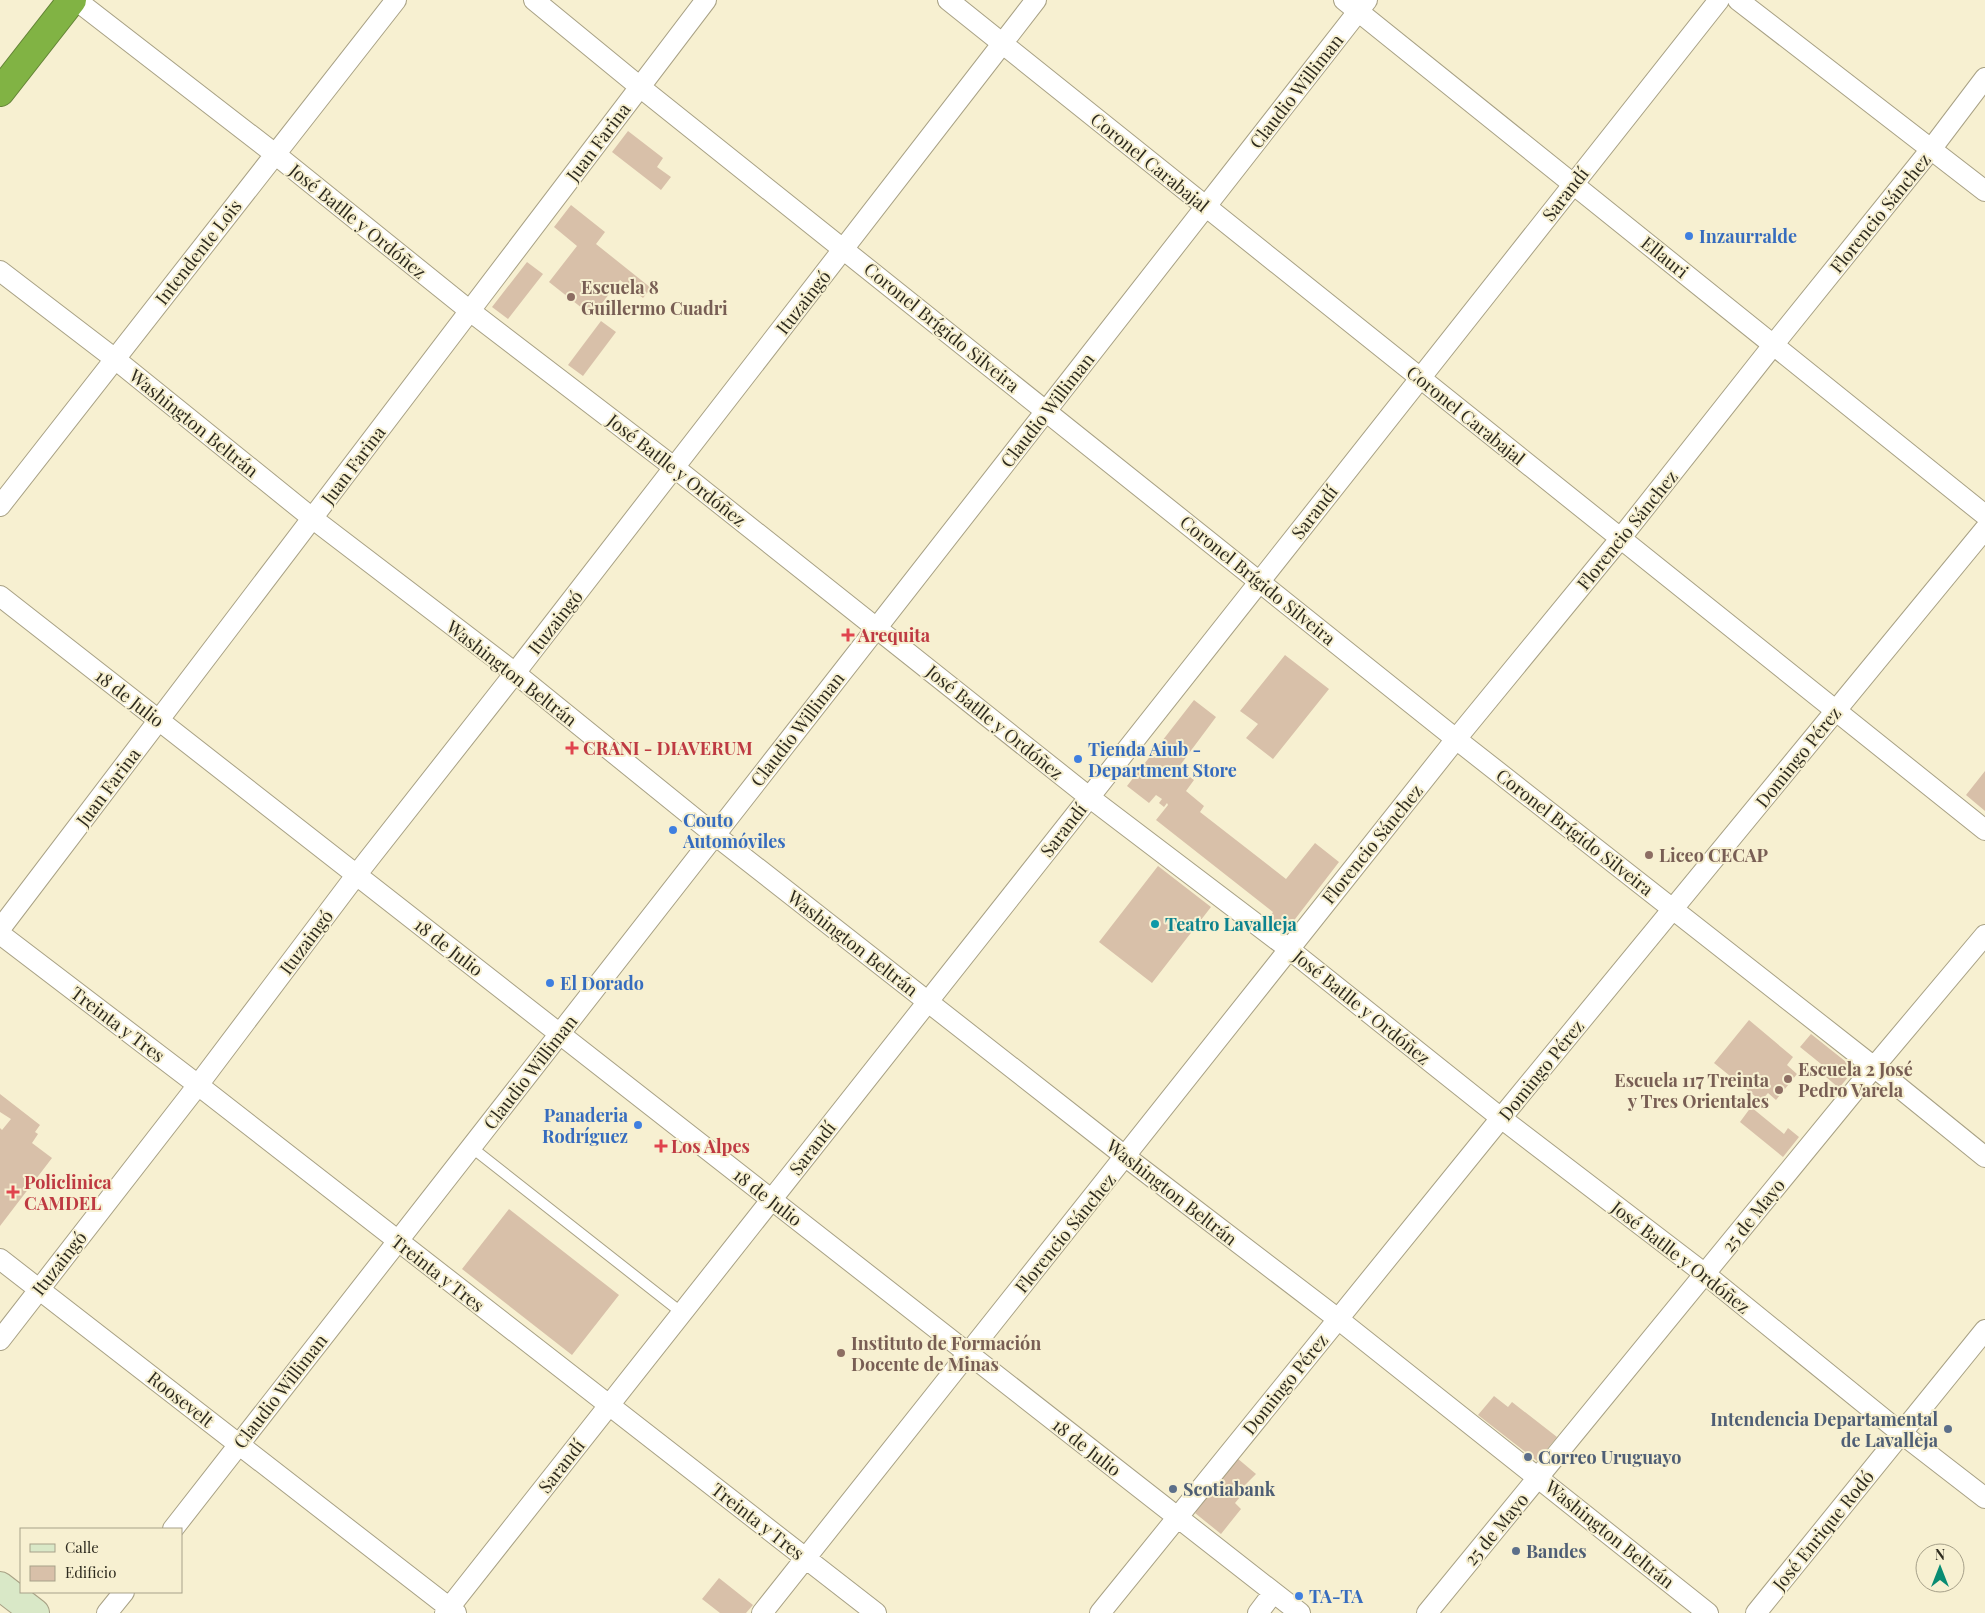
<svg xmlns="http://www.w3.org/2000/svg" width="1985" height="1613" viewBox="0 0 1985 1613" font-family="'Playfair Display',serif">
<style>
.building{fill:#d8c0a9}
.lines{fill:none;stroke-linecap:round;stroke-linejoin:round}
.lane-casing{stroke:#a8a185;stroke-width:12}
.street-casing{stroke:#a8a185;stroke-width:22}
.secondary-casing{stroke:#a8a185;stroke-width:30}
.highway-casing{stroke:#648337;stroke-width:30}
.lane{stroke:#fff;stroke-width:10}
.street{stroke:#fff;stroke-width:20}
.secondary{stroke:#d9e8c7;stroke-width:28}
.highway{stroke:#81b344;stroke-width:28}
.shop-dot{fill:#3f7fe0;stroke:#f7f0d1;stroke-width:2}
.education-dot{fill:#8d6e63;stroke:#f7f0d1;stroke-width:2}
.health-dot{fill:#e0444e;stroke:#f7f0d1;stroke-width:2}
.culture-dot{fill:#0f9aa8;stroke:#f7f0d1;stroke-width:2}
.service-dot{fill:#5c6f8a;stroke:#f7f0d1;stroke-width:2}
.labels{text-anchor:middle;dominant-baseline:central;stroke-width:4;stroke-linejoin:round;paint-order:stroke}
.street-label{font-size:18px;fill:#2e2b1f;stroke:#f7f0d1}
.shop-label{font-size:18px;font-weight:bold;fill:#366cbe;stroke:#f7f0d1;text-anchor:start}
.education-label{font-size:18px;font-weight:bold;fill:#785e54;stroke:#f7f0d1;text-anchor:start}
.health-label{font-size:18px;font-weight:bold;fill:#be3a42;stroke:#f7f0d1;text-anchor:start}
.culture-label{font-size:18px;font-weight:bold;fill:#0d838f;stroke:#f7f0d1;text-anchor:start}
.service-label{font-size:18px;font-weight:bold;fill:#4e5e75;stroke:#f7f0d1;text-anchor:start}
</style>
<rect width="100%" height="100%" fill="#f7f0d1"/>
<path class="building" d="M628 131 663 158 657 167 671 177 661 190 612 152Z
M571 205 605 232 596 244 651 288 643 298 620 280 592 316 549 282 577 246 554 227Z
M527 262 543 274 508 319 492 307Z
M601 321 616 332 583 376 568 365Z
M1285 655 1329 689 1273 759 1246 738 1258 724 1240 711Z
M1194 700 1216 717 1178 768 1194 780 1186 791 1204 806 1200 812 1286 879 1315 843 1339 862 1289 927H1283L1270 917 1273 912 1156 820 1168 805 1167 803 1164 807 1159 803 1162 799 1156 795 1149 803 1127 786Z
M1985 771V811L1966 795Z
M1158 866 1211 907 1152 983 1099 942Z
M1749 1020 1793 1057 1787 1065 1797 1074 1776 1100 1768 1093 1761 1101 1714 1063Z
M1811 1034 1855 1069 1839 1088 1826 1077 1831 1072 1800 1047Z
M0 1094 40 1125 35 1132 38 1134 32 1143 52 1158 0 1226V1128L2 1130 11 1119 0 1112Z
M1751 1107 1784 1134 1788 1128 1799 1137 1783 1157 1740 1122Z
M509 1209 619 1295 572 1355 462 1269Z
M1494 1396 1508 1407 1512 1402 1557 1437 1537 1461 1478 1415Z
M1237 1458 1256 1474 1243 1487 1246 1490 1235 1503 1241 1509 1221 1534 1195 1513 1196 1512 1194 1510Z
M719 1578 753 1605 746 1613H720L702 1599Z"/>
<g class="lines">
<g class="lane-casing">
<path id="lane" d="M471 1147 682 1313"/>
</g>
<g class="street-casing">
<path id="street" d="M76 0 275 154 470 311 675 468 1089 797 1289 949 1501 1118 1705 1274 1901 1433 1985 1498
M534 0 640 87 1456 739 1874 1067 1985 1157
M948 0 1985 830
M1344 0 1985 515
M1738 0 1985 191
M0 271 115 359 312 518 515 673 715 835 1126 1157 1338 1319 1708 1613
M0 506 396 0
M0 596 1300 1613
M0 929 706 0
M0 934 198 1085 876 1613
M0 1259 456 1613
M0 1340 198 1085 357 874 515 673 1036 0
M173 1529 1367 0
M107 1613 124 1592
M445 1613 1719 0
M762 1613 1456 739 1620 539 1774 344 1932 148 1985 78
M1100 1613 1501 1118 1985 529
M1258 1613 1273 1593
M1427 1613 1874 1067 1985 935
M1756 1613 1985 1330"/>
</g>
<g class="secondary-casing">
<path id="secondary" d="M0 1586 35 1613"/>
</g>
<g class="highway-casing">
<path id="highway" d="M0 92 72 0"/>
</g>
<use href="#lane" class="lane"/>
<use href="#street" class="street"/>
<use href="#secondary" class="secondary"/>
<use href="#highway" class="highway"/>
</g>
<g class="shop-dot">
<circle cx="1689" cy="236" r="5"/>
<circle cx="1078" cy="759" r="5"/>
<circle cx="673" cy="830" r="5"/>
<circle cx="550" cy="983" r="5"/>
<circle cx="638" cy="1125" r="5"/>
<circle cx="1299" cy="1596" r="5"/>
</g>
<g class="education-dot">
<circle cx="571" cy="297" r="5"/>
<circle cx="1649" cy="855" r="5"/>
<circle cx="1788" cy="1079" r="5"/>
<circle cx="1779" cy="1090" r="5"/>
<circle cx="841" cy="1353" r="5"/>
</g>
<g class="health-dot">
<path d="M845.5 627.5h5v5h5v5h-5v5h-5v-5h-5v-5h5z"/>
<path d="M569.5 740.5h5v5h5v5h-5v5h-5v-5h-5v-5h5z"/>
<path d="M658.5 1138.5h5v5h5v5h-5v5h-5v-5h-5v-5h5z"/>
<path d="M10.5 1184.5h5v5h5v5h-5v5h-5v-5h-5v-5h5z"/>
</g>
<circle class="culture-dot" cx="1155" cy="924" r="5"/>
<g class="service-dot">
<circle cx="1948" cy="1429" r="5"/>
<circle cx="1528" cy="1457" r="5"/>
<circle cx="1173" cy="1489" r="5"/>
<circle cx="1516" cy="1551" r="5"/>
</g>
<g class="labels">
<g class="street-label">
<text transform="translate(1296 91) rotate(-52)">Claudio Williman</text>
<text transform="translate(598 142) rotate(-53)">Juan Farina</text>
<text transform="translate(1150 162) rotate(39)">Coronel Carabajal</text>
<text transform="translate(1565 194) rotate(-52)">Sarandí</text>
<text transform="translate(1880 213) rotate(-51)">Florencio Sánchez</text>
<text transform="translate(358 221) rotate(39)">José Batlle y Ordóñez</text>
<text transform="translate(198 252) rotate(-52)">Intendente Lois</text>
<text transform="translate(1665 257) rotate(39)">Ellauri</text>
<text transform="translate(803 302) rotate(-52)">Ituzaingó</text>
<text transform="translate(942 327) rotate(39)">Coronel Brígido Silveira</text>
<text transform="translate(1047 410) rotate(-52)">Claudio Williman</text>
<text transform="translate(1466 415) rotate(39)">Coronel Carabajal</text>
<text transform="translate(194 423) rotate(39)">Washington Beltrán</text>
<text transform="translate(353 465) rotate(-53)">Juan Farina</text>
<text transform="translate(677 470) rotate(38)">José Batlle y Ordóñez</text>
<text transform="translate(1314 512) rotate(-52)">Sarandí</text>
<text transform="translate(1627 530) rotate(-51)">Florencio Sánchez</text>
<text transform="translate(1258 580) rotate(39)">Coronel Brígido Silveira</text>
<text transform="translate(555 622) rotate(-52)">Ituzaingó</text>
<text transform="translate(512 673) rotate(38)">Washington Beltrán</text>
<text transform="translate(130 698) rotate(38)">18 de Julio</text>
<text transform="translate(995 722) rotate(39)">José Batlle y Ordóñez</text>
<text transform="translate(797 729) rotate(-52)">Claudio Williman</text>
<text transform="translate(1798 757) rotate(-51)">Domingo Pérez</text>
<text transform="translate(108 787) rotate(-53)">Juan Farina</text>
<text transform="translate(1063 830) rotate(-52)">Sarandí</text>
<text transform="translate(1575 832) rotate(38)">Coronel Brígido Silveira</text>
<text transform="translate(1372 844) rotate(-51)">Florencio Sánchez</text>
<text transform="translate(306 942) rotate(-53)">Ituzaingó</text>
<text transform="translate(853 943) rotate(38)">Washington Beltrán</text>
<text transform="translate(449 947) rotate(38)">18 de Julio</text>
<text transform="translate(1362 1007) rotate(39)">José Batlle y Ordóñez</text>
<text transform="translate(118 1024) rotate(37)">Treinta y Tres</text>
<text transform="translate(1541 1070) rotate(-51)">Domingo Pérez</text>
<text transform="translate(530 1072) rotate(-52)">Claudio Williman</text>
<text transform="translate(812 1148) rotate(-52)">Sarandí</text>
<text transform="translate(1172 1192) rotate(38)">Washington Beltrán</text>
<text transform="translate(768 1197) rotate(38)">18 de Julio</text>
<text transform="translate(1753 1215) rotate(-51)">25 de Mayo</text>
<text transform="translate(1065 1233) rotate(-51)">Florencio Sánchez</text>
<text transform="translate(1681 1257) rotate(38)">José Batlle y Ordóñez</text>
<text transform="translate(59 1263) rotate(-52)">Ituzaingó</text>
<text transform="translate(438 1273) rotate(38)">Treinta y Tres</text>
<text transform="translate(1285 1384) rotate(-51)">Domingo Pérez</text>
<text transform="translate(280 1391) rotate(-52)">Claudio Williman</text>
<text transform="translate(181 1399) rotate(38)">Roosevelt</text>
<text transform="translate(1087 1447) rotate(38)">18 de Julio</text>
<text transform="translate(561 1466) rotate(-52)">Sarandí</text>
<text transform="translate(758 1521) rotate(38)">Treinta y Tres</text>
<text transform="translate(1496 1529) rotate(-50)">25 de Mayo</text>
<text transform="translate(1823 1530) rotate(-51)">José Enrique Rodó</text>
<text transform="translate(1610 1534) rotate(39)">Washington Beltrán</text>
</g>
<g class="shop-label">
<text x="1699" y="236">Inzaurralde</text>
<text x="1088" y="749">Tienda Aiub -<tspan x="1088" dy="21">Department Store</tspan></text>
<text x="683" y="820">Couto<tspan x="683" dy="21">Automóviles</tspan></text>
<text x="560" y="983">El Dorado</text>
<text x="628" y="1115" text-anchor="end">Panaderia<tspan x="628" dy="21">Rodríguez</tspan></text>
<text x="1309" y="1596">TA-TA</text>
</g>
<g class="education-label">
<text x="581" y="287">Escuela 8<tspan x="581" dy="21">Guillermo Cuadri</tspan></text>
<text x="1659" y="855">Liceo CECAP</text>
<text x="1798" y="1069">Escuela 2 José<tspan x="1798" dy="21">Pedro Varela</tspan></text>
<text x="1769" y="1080" text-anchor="end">Escuela 117 Treinta<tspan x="1769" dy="21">y Tres Orientales</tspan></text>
<text x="851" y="1343">Instituto de Formación<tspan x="851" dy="21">Docente de Minas</tspan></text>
</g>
<g class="health-label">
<text x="858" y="635">Arequita</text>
<text x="583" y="748">CRANI - DIAVERUM</text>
<text x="671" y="1146">Los Alpes</text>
<text x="24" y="1182">Policlinica<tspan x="24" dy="21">CAMDEL</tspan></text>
</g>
<g class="culture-label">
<text x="1165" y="924">Teatro Lavalleja</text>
</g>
<g class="service-label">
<text x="1938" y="1419" text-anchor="end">Intendencia Departamental<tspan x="1938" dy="21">de Lavalleja</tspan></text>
<text x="1538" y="1457">Correo Uruguayo</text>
<text x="1183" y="1489">Scotiabank</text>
<text x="1526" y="1551">Bandes</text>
</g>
</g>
<rect x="20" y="1528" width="162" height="65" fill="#f7f0d1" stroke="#a7a18a"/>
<rect x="30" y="1544" width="25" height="8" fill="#d9e8c7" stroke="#a7a18a"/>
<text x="65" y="1553" font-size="15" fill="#2e2b1f">Calle</text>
<rect x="30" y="1566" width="25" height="15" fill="#d8c0a9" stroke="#a7a18a"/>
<text x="65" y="1578" font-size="15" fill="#2e2b1f">Edificio</text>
<g transform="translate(1940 1568)"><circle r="24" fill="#f7f0d1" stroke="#a7a18a"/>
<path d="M0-4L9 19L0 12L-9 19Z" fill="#098c72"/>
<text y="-8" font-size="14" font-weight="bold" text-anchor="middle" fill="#2e2b1f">N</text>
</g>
</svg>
